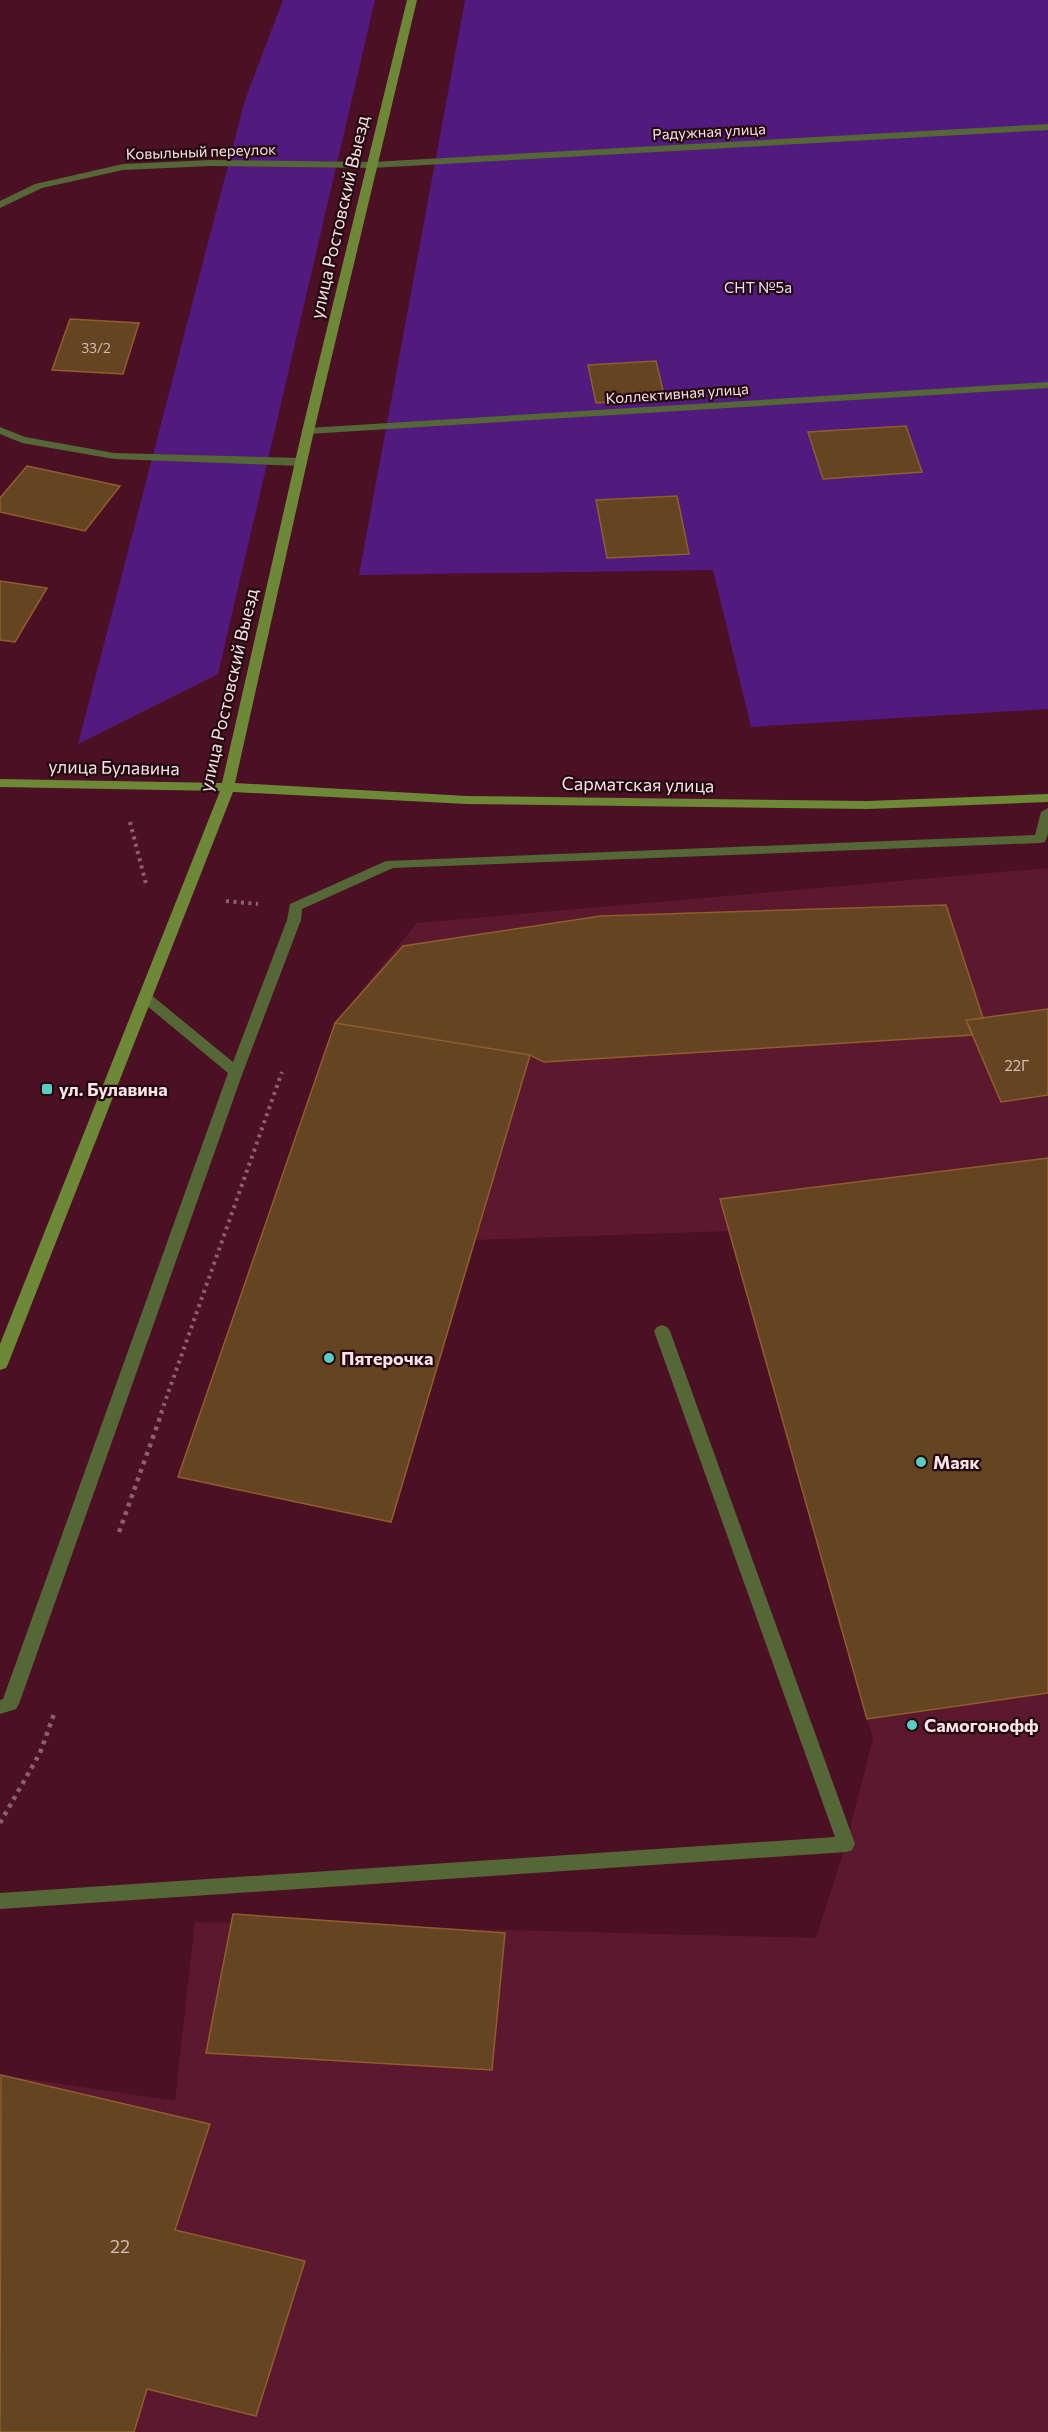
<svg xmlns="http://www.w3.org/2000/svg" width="1048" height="2432" viewBox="0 0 1048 2432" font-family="Commissioner,sans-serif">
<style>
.built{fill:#5c182f}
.green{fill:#52197e}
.building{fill:#654421;stroke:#8e5f2c;stroke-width:1.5}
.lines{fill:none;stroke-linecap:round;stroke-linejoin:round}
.path-far1{stroke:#8d5f6d;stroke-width:4;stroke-dasharray:3 4.5;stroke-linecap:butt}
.path{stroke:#8d5f6d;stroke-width:4.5;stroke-dasharray:4 5;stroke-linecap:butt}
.lane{fill:#556736;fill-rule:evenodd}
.street{fill:#556736;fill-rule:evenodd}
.secondary{fill:#6d8837;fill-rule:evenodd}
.poi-dot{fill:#57cec1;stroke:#220910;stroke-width:2}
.labels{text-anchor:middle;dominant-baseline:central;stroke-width:4.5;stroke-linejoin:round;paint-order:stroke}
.far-number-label{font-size:14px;fill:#d5bab5}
.far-street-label{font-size:15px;fill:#fae2e6;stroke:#220910}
.far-park-label{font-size:15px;fill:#eadef9;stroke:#220910}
.number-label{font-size:15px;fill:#d5bab5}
.street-label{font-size:18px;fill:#fae2e6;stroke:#220910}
.poi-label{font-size:18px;font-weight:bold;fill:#fae2e6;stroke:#220910;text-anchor:start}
.near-number-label{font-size:18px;fill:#d5bab5}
</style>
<rect width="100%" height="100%" fill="#4c1024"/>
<path class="built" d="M1048 868V2432H0L1 2075 175 2101 195 1922 816 1938 846 1844 873 1739 729 1231 474 1240 391 1522 178 1477 335 1023 417 923Z"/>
<path class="green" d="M283 0H375L218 674 78 744 245 100Z
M465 0H1048V709L751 727 713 570 359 575Z"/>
<path class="building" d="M70 319 139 323 123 374 52 370Z
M656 361 665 399 596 403 588 365Z
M906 426 922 472 823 479 808 432Z
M27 466 120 486 85 531 0 512V498Z
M677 496 689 554 607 558 596 500Z
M0 581 47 588 15 642 0 640Z
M946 905 983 1018 966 1020 973 1035 544 1062 530 1055 335 1023 403 946 601 916Z
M1048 1009V1095L1001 1102 966 1020Z
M335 1023 530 1055 391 1522 178 1477Z
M1048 1158V1693L867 1719 720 1199Z
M233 1914 505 1933 492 2070 206 2053Z
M1 2075 210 2124 175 2230 305 2261 256 2416 147 2389 134 2432H0Z"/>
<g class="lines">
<path class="path-far1" d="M130 822 146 884
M226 901 258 904
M161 1413 282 1072"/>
<path class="path" d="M119 1532 162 1412
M0 1823 40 1753 54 1714"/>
<path class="lane" d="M1048 808V834L1045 842 1040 843 393 868 302 909 301 920 243 1072 19 1704 16 1709 0 1714V1700L3 1699 228 1073 140 1000 138 997 140 994H150L233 1062 287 920 290 904 386 861 1035 835 1041 812Z
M662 1325 667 1327 670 1331 855 1844 852 1850 846 1852 0 1909V1893L835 1837 654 1331 657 1327Z"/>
<path class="street" d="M1048 124V130L372 168 211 166 123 170 42 188 0 208V201L35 184 123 164 211 160 372 162Z
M1048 382V388L308 434 302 431 308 428Z
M0 427 25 437 114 453 301 458 307 462 301 466 114 459 22 443 0 434Z"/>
<path class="secondary" d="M407 0H417L314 431 235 783 467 796 867 801 1048 794V802L867 809 467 804 233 792 8 1364 6 1368 0 1370V1344L220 791 0 787V779L222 783 302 431Z"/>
</g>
<g class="poi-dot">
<rect x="41" y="1083" width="12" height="12" rx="3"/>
<circle cx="329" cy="1358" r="6"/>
<circle cx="921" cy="1462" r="6"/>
<circle cx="912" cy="1725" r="6"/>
</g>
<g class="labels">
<g class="far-number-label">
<text x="96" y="347">33/2</text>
</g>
<g class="far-street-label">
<text transform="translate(709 131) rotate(-3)">Радужная улица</text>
<text transform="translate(201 151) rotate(-2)">Ковыльный переулок</text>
<text transform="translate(677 393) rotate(-4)">Коллективная улица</text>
</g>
<g class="far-park-label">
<text x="758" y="287">СНТ №5а</text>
</g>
<g class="number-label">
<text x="1017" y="1065">22Г</text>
</g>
<g class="street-label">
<text transform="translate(339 217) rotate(-77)">улица Ростовский Выезд</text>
<text transform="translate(228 690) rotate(-77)">улица Ростовский Выезд</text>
<text transform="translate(114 767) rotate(1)">улица Булавина</text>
<text transform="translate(638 784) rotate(1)">Сарматская улица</text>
</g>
<g class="poi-label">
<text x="59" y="1089">ул. Булавина</text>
<text x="341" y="1358">Пятерочка</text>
<text x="933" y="1462">Маяк</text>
<text x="924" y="1725">Самогонофф</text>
</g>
<g class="near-number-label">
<text x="120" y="2246">22</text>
</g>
</g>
</svg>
